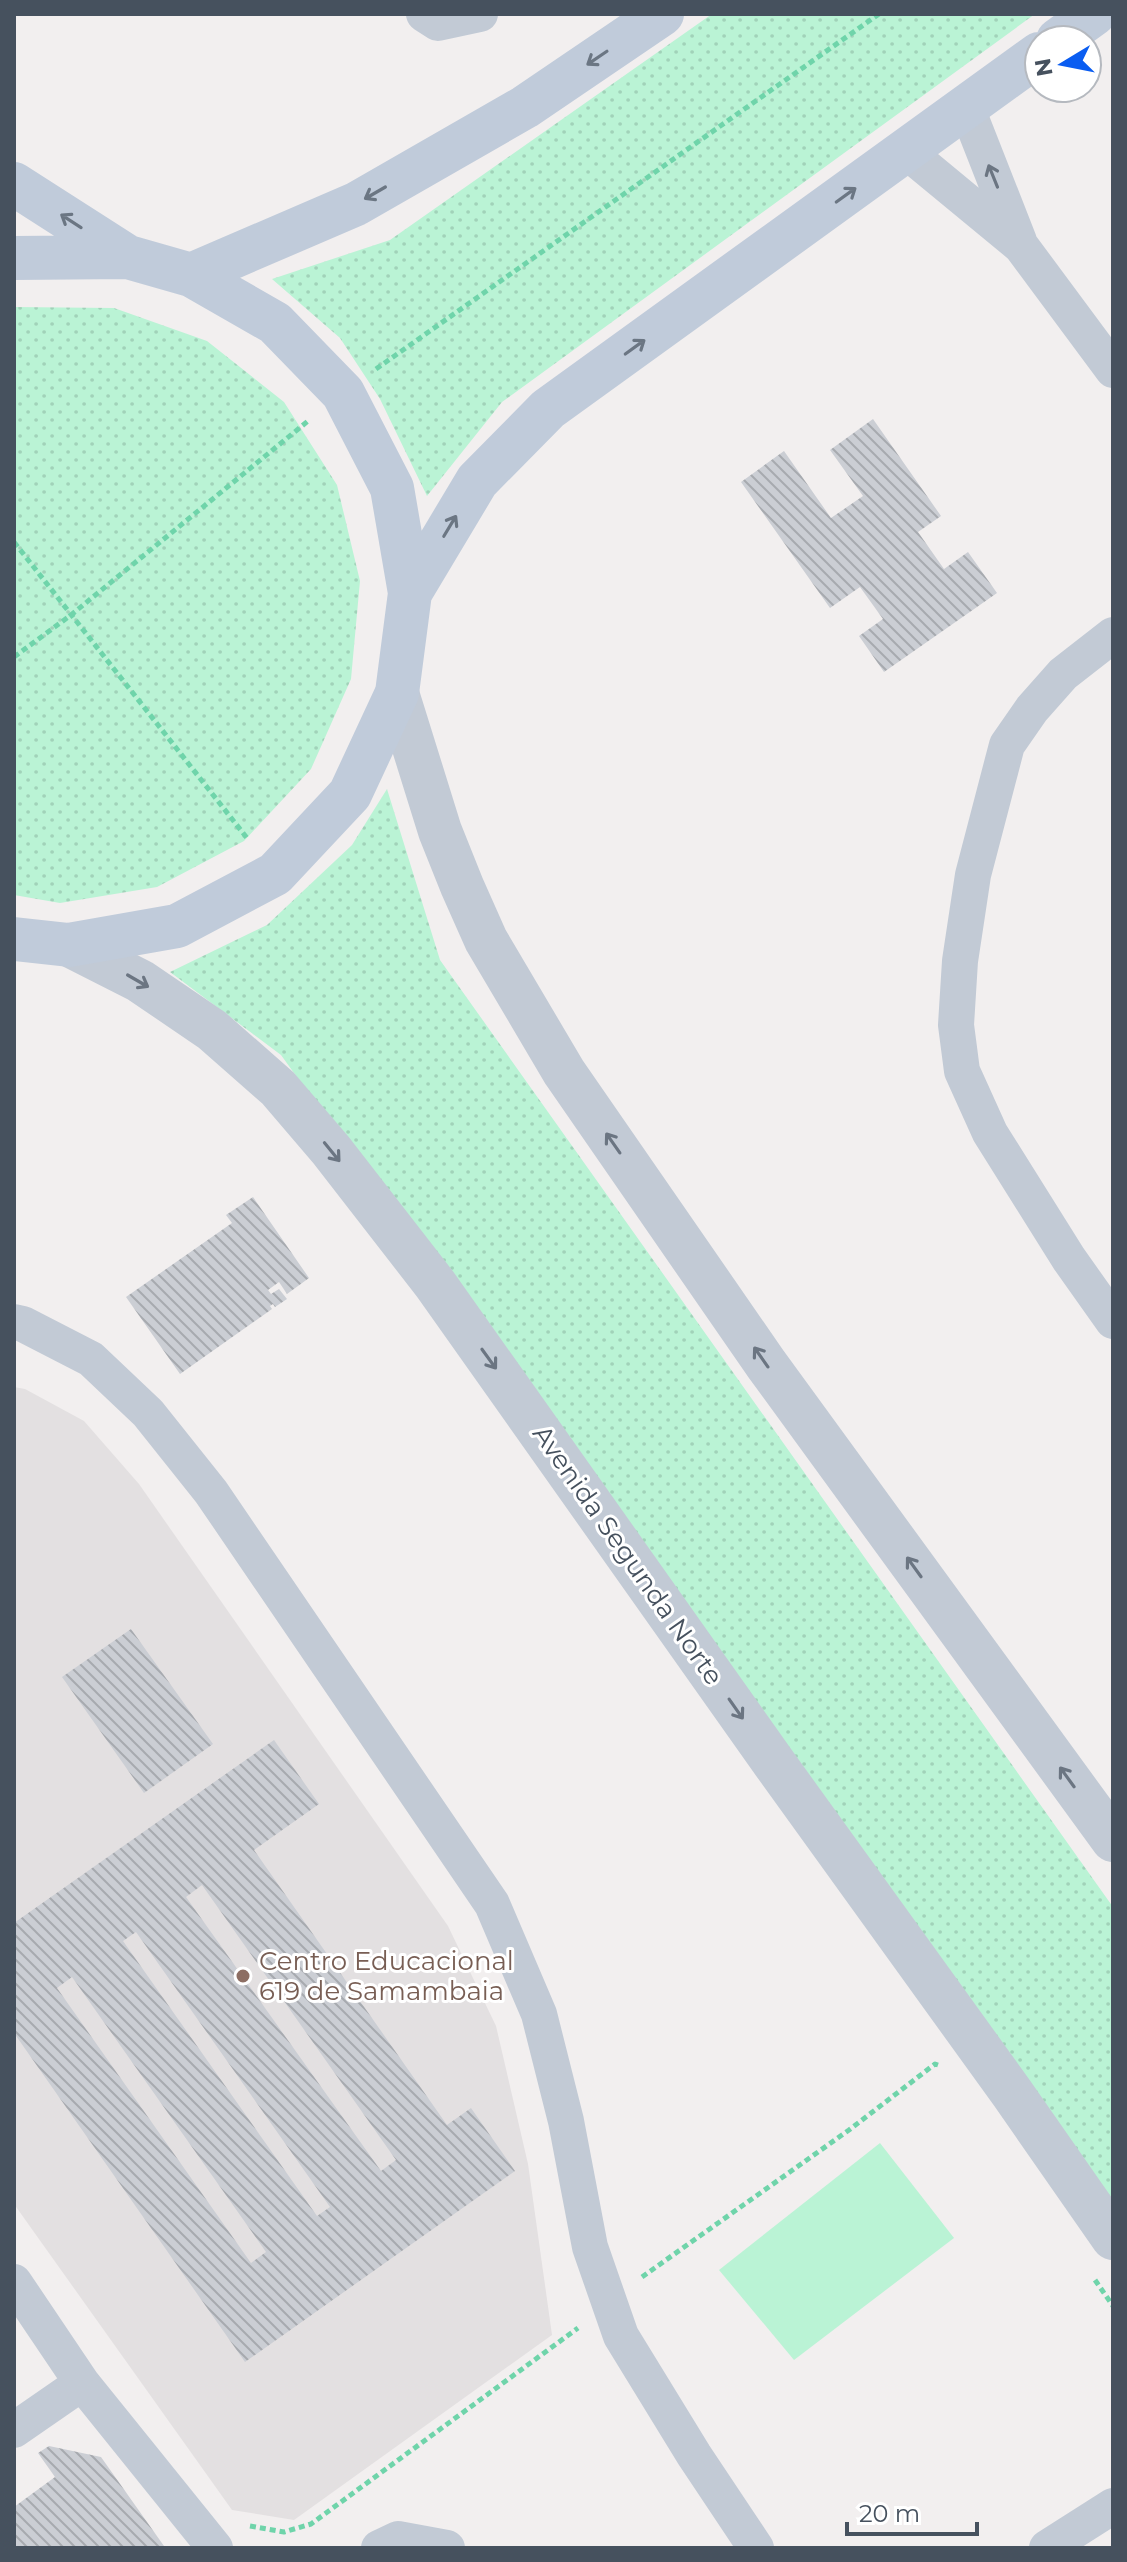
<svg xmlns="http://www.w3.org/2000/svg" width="1127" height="2562" viewBox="0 0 1127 2562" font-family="Montserrat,sans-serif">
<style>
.education{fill:#e3e0e1}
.green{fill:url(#green-dots)}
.pitch{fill:#baf3d5}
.building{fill:url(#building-back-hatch);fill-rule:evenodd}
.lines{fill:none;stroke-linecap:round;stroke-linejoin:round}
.path{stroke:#6fd4aa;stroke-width:5;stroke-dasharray:6 4;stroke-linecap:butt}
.minor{stroke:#c2cad5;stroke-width:36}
.tertiary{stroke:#c2cad5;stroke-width:44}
.secondary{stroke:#c0cbda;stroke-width:44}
.oneway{stroke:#6b7683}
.oneway2{stroke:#6b7582}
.education-dot{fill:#8d6e63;stroke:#fff;stroke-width:3}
.labels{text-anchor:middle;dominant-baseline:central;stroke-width:6;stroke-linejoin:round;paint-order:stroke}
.street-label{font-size:26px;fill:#46515e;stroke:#fff}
.education-label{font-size:26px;fill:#785e54;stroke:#fff;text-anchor:start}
</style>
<defs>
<pattern id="green-dots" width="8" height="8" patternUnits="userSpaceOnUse" patternTransform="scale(2)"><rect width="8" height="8" fill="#baf3d5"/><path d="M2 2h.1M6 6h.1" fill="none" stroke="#a1d2b9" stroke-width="1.8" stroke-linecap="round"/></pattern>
<pattern id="building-back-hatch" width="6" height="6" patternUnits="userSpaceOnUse" patternTransform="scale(2)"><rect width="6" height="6" fill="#cbced4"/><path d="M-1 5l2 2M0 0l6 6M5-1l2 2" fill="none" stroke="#a7aaaf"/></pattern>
</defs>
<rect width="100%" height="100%" fill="#f2efef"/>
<path class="education" d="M14 1387 25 1389 84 1421 139 1484 448 1926 496 2026 528 2164 552 2335 294 2520 232 2510 14 2204Z"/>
<path class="green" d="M712 14H1035L502 402 427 496 380 399 340 338 272 279 390 240Z
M14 307 114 308 207 341 284 402 337 485 360 581 351 679 311 769 244 841 157 887 60 903 14 895Z
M387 789 440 960 1113 1907V2207L281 1055 170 972 267 925 352 845Z"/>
<path class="pitch" d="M880 2143 954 2238 794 2360 719 2270Z"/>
<path class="building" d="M873 419 941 516 918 532 944 569 968 552 997 593 884 672 859 636 883 619 860 587 830 608 741 482 784 451 831 518 863 496 830 450Z
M253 1197 309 1278 287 1294 279 1282 268 1290 271 1294 279 1289 287 1299 275 1307 273 1304 270 1306 272 1309 180 1374 126 1297 232 1223 226 1215Z
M131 1629 213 1744 144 1793 62 1677Z
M274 1740 319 1804 254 1850 447 2125 471 2108 515 2171 245 2362 14 2033V1923ZM202 1885 396 2160 381 2171 186 1897ZM136 1932 330 2207 317 2216 123 1941ZM72 1977 266 2252 251 2263 57 1988Z
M49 2446 101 2457 164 2546 14 2548V2507L55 2477 38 2453Z"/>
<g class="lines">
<path class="path" d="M376 369 879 14
M14 542 247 838
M14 657 71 615 308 421
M642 2277 849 2130 935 2064 938 2065
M1095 2280 1113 2306
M250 2526 284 2532 311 2524 578 2328"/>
<path class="minor" d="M424 14 438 23 480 14
M966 106 1019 241
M906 151 1021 246 1113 370
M1113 635 1063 674 1032 709 1007 745 973 875 960 961 956 1025 962 1071 990 1133 1069 1259 1113 1321
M14 1322 23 1324 91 1359 148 1413 211 1492 492 1904 539 2014 566 2121 590 2247 621 2336 694 2455 756 2548
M14 2282 82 2383 215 2548
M14 2430 82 2383
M379 2548 398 2539 447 2548
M1047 2548 1113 2506"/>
<path class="tertiary" d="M397 693 440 831 462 886 486 940 564 1072 766 1364 1113 1840
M69 945 140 981 212 1030 278 1088 331 1150 435 1284 774 1763 1012 2093 1113 2238"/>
<path class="secondary" d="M1058 40 1094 14
M14 184 128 257
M14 258 128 257 191 275 275 323 343 393 392 488 410 593 397 693 350 794 275 874 177 926 69 945 14 939
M191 275 356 204 525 107 662 14
M410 593 477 481 548 409 1039 54"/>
</g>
<defs><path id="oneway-shaft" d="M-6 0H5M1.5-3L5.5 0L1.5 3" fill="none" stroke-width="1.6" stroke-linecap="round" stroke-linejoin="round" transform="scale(2)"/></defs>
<g class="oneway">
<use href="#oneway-shaft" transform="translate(597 58) rotate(146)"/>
<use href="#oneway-shaft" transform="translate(375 193) rotate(150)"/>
<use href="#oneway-shaft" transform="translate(846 195) rotate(-36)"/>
<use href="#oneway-shaft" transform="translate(71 221) rotate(-147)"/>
<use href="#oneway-shaft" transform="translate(635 347) rotate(-36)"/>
<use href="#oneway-shaft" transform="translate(450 526) rotate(-59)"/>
</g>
<g class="oneway2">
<use href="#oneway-shaft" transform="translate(993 176) rotate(-112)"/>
<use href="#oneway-shaft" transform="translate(138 981) rotate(30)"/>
<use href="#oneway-shaft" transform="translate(613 1143) rotate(-125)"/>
<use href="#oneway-shaft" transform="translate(332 1152) rotate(51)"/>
<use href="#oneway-shaft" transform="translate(761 1357) rotate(-125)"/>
<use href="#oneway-shaft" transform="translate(489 1359) rotate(54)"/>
<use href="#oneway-shaft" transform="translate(914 1567) rotate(-126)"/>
<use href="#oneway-shaft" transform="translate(736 1709) rotate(55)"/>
<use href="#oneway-shaft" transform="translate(1067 1777) rotate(-126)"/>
</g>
<circle class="education-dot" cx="243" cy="1976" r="8"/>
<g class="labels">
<g class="street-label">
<text transform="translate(628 1555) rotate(55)">Avenida Segunda Norte</text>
</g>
<g class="education-label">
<text x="259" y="1961">Centro Educacional<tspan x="259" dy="30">619 de Samambaia</tspan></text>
</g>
</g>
<rect width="1127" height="2562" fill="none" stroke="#46515e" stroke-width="32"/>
<g transform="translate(1063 64) rotate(260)"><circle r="38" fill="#ffffff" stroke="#b5b9bf" stroke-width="2"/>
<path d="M0-6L14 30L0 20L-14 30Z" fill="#0a5df1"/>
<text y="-12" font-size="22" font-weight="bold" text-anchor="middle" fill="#46515e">N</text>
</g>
<path d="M847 2522v12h130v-12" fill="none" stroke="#46515e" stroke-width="4"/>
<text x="859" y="2522" font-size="24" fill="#46515e" stroke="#ffffff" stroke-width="6" paint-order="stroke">20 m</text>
</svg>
